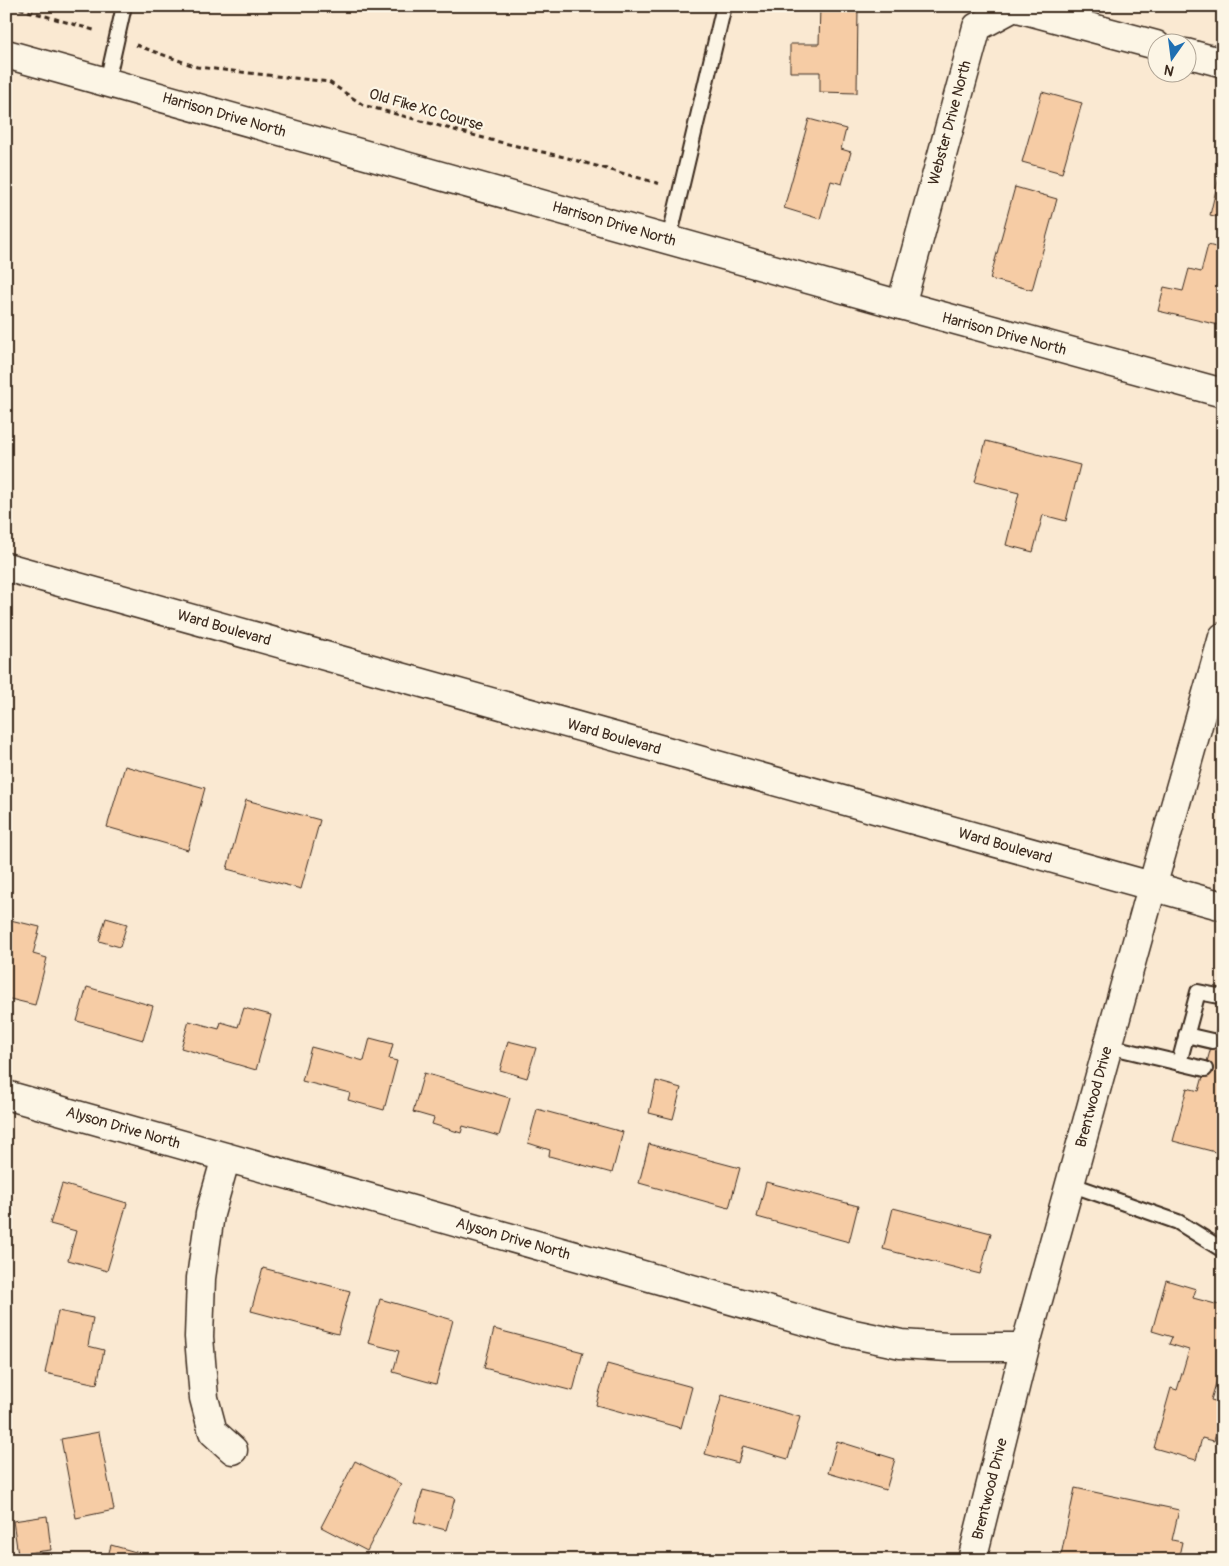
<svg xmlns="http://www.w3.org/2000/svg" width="1229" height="1566" viewBox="0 0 1229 1566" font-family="Pangolin,sans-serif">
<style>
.building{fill:#f6cca5;stroke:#3b2a1e}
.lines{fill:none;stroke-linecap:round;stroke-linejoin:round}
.lane-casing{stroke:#3b2a1e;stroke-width:18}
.street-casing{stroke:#3b2a1e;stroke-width:31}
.secondary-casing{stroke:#3b2a1e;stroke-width:31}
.path{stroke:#3b2a1e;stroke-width:3;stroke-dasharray:5 4;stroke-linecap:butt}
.lane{stroke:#fcf5e5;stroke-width:14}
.street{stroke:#fcf5e5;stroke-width:28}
.secondary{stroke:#fcf5e5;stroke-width:28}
.labels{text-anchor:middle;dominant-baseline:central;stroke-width:4.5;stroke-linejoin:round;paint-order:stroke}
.street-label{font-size:15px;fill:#3b2a1e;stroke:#fcf5e5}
</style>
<rect width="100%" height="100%" fill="#fae9d2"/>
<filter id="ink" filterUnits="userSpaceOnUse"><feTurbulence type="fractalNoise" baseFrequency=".02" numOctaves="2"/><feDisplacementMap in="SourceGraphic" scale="10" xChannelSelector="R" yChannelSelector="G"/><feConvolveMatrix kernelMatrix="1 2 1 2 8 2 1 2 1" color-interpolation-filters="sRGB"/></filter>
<g filter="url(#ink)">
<path class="building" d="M820 6H858L857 93 820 92V72H790V44H819Z
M1042 92 1082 103 1062 173 1022 162Z
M809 119 846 129 841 149 851 152 842 184 831 181 820 219 784 208Z
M1223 160V218L1210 215Z
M1015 187 1057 199 1032 290 990 279Z
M1208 245 1223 249V326L1158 311 1164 287 1183 291 1189 269 1201 272Z
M986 441 1080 465 1066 521 1043 515 1033 552 1006 545 1019 493 975 482Z
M125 766 205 788 188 850 107 827Z
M246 800 320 820 301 889 227 869Z
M106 918 127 924 120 947 99 941Z
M6 919 40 927 33 954 47 958 35 1005 6 998Z
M87 987 153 1006 143 1040 77 1021Z
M1222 1007H1223V1154L1173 1141 1187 1088 1199 1091Z
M244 1008 271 1015 256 1070 181 1048 189 1021 219 1029 221 1022 238 1027Z
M370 1038 393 1044 389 1059 397 1061 384 1110 348 1100 350 1093 302 1081 311 1047 364 1061Z
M508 1041 536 1048 527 1078 500 1070Z
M424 1073 510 1098 499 1136 463 1126 461 1133 432 1124 434 1118 413 1112Z
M656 1081 681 1088 673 1119 649 1113Z
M537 1109 623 1132 612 1173 549 1156 550 1150 528 1143Z
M649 1144 740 1168 729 1208 639 1183Z
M766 1182 858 1206 849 1242 757 1217Z
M62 1184 127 1203 107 1271 68 1260 76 1231 50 1224Z
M893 1208 991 1233 980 1274 883 1249Z
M263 1268 350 1291 338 1334 251 1311Z
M1166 1280 1196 1289 1193 1298 1223 1306V1360L1211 1400 1223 1403V1411L1214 1441 1202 1438 1196 1460 1154 1448 1171 1388 1177 1390 1189 1350 1169 1344 1172 1337 1152 1331Z
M380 1299 453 1320 436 1384 393 1372 399 1351 368 1343Z
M58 1311 93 1318 88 1346 104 1350 97 1384 45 1373Z
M494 1329 583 1352 573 1391 484 1368Z
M607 1364 692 1387 681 1428 596 1405Z
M722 1395 800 1417 788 1459 743 1446 738 1463 705 1454Z
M99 1432 114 1510 76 1518 61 1439Z
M837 1441 895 1459 886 1490 828 1473Z
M355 1461 401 1484 367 1551 321 1527Z
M1075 1488 1179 1510 1172 1540 1182 1542 1178 1560H1060Z
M423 1490 455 1498 446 1530 414 1522Z
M47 1516 51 1550 18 1554 13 1521Z
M111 1545 150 1556 149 1560H107Z"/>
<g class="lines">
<g class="lane-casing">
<path id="lane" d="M107 82 124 6
M669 239 724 6
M1186 1035 1212 1041
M1108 1046 1205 1069
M1179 1063 1198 992 1223 997
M1070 1184 1178 1222 1223 1250"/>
</g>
<g class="street-casing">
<path id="street" d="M1186 53 1223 63
M901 305 977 27 1014 7 1156 45
M6 1095 844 1332 901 1344 948 1347H1025
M226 1157 210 1214 201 1278 199 1337 204 1398 213 1432 233 1450"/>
</g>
<g class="secondary-casing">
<path id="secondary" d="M6 54 901 305 1223 393
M6 567 1223 906
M972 1560 1025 1347 1152 887 1223 637"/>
</g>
<path class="path" d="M11 6 97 31
M136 45 197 67 329 82 363 105 491 140 564 157 661 184"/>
<use href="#lane" class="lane"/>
<use href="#street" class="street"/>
<use href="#secondary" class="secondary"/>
</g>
</g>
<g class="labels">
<g class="street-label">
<text transform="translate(426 110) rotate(16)">Old Fike XC Course</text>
<text transform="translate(224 115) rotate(16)">Harrison Drive North</text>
<text transform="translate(950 123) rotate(-75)">Webster Drive North</text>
<text transform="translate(614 224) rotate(16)">Harrison Drive North</text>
<text transform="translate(1004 334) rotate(15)">Harrison Drive North</text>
<text transform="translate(224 628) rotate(16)">Ward Boulevard</text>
<text transform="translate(614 737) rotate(16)">Ward Boulevard</text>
<text transform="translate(1005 846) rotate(16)">Ward Boulevard</text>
<text transform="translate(1094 1097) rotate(-75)">Brentwood Drive</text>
<text transform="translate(123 1128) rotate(16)">Alyson Drive North</text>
<text transform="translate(513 1239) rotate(16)">Alyson Drive North</text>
<text transform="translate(990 1489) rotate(-76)">Brentwood Drive</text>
</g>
</g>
<rect width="1229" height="1566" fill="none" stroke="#fcf5e5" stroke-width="25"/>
<rect x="12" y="12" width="1204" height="1541" fill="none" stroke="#3b2a1e" stroke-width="2" filter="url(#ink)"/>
<g transform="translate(1172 58) rotate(194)"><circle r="24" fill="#fcf5e5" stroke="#afa495"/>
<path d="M0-4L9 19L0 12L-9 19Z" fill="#1f6fb2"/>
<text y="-8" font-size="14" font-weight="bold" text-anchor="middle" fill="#3b2a1e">N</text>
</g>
</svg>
